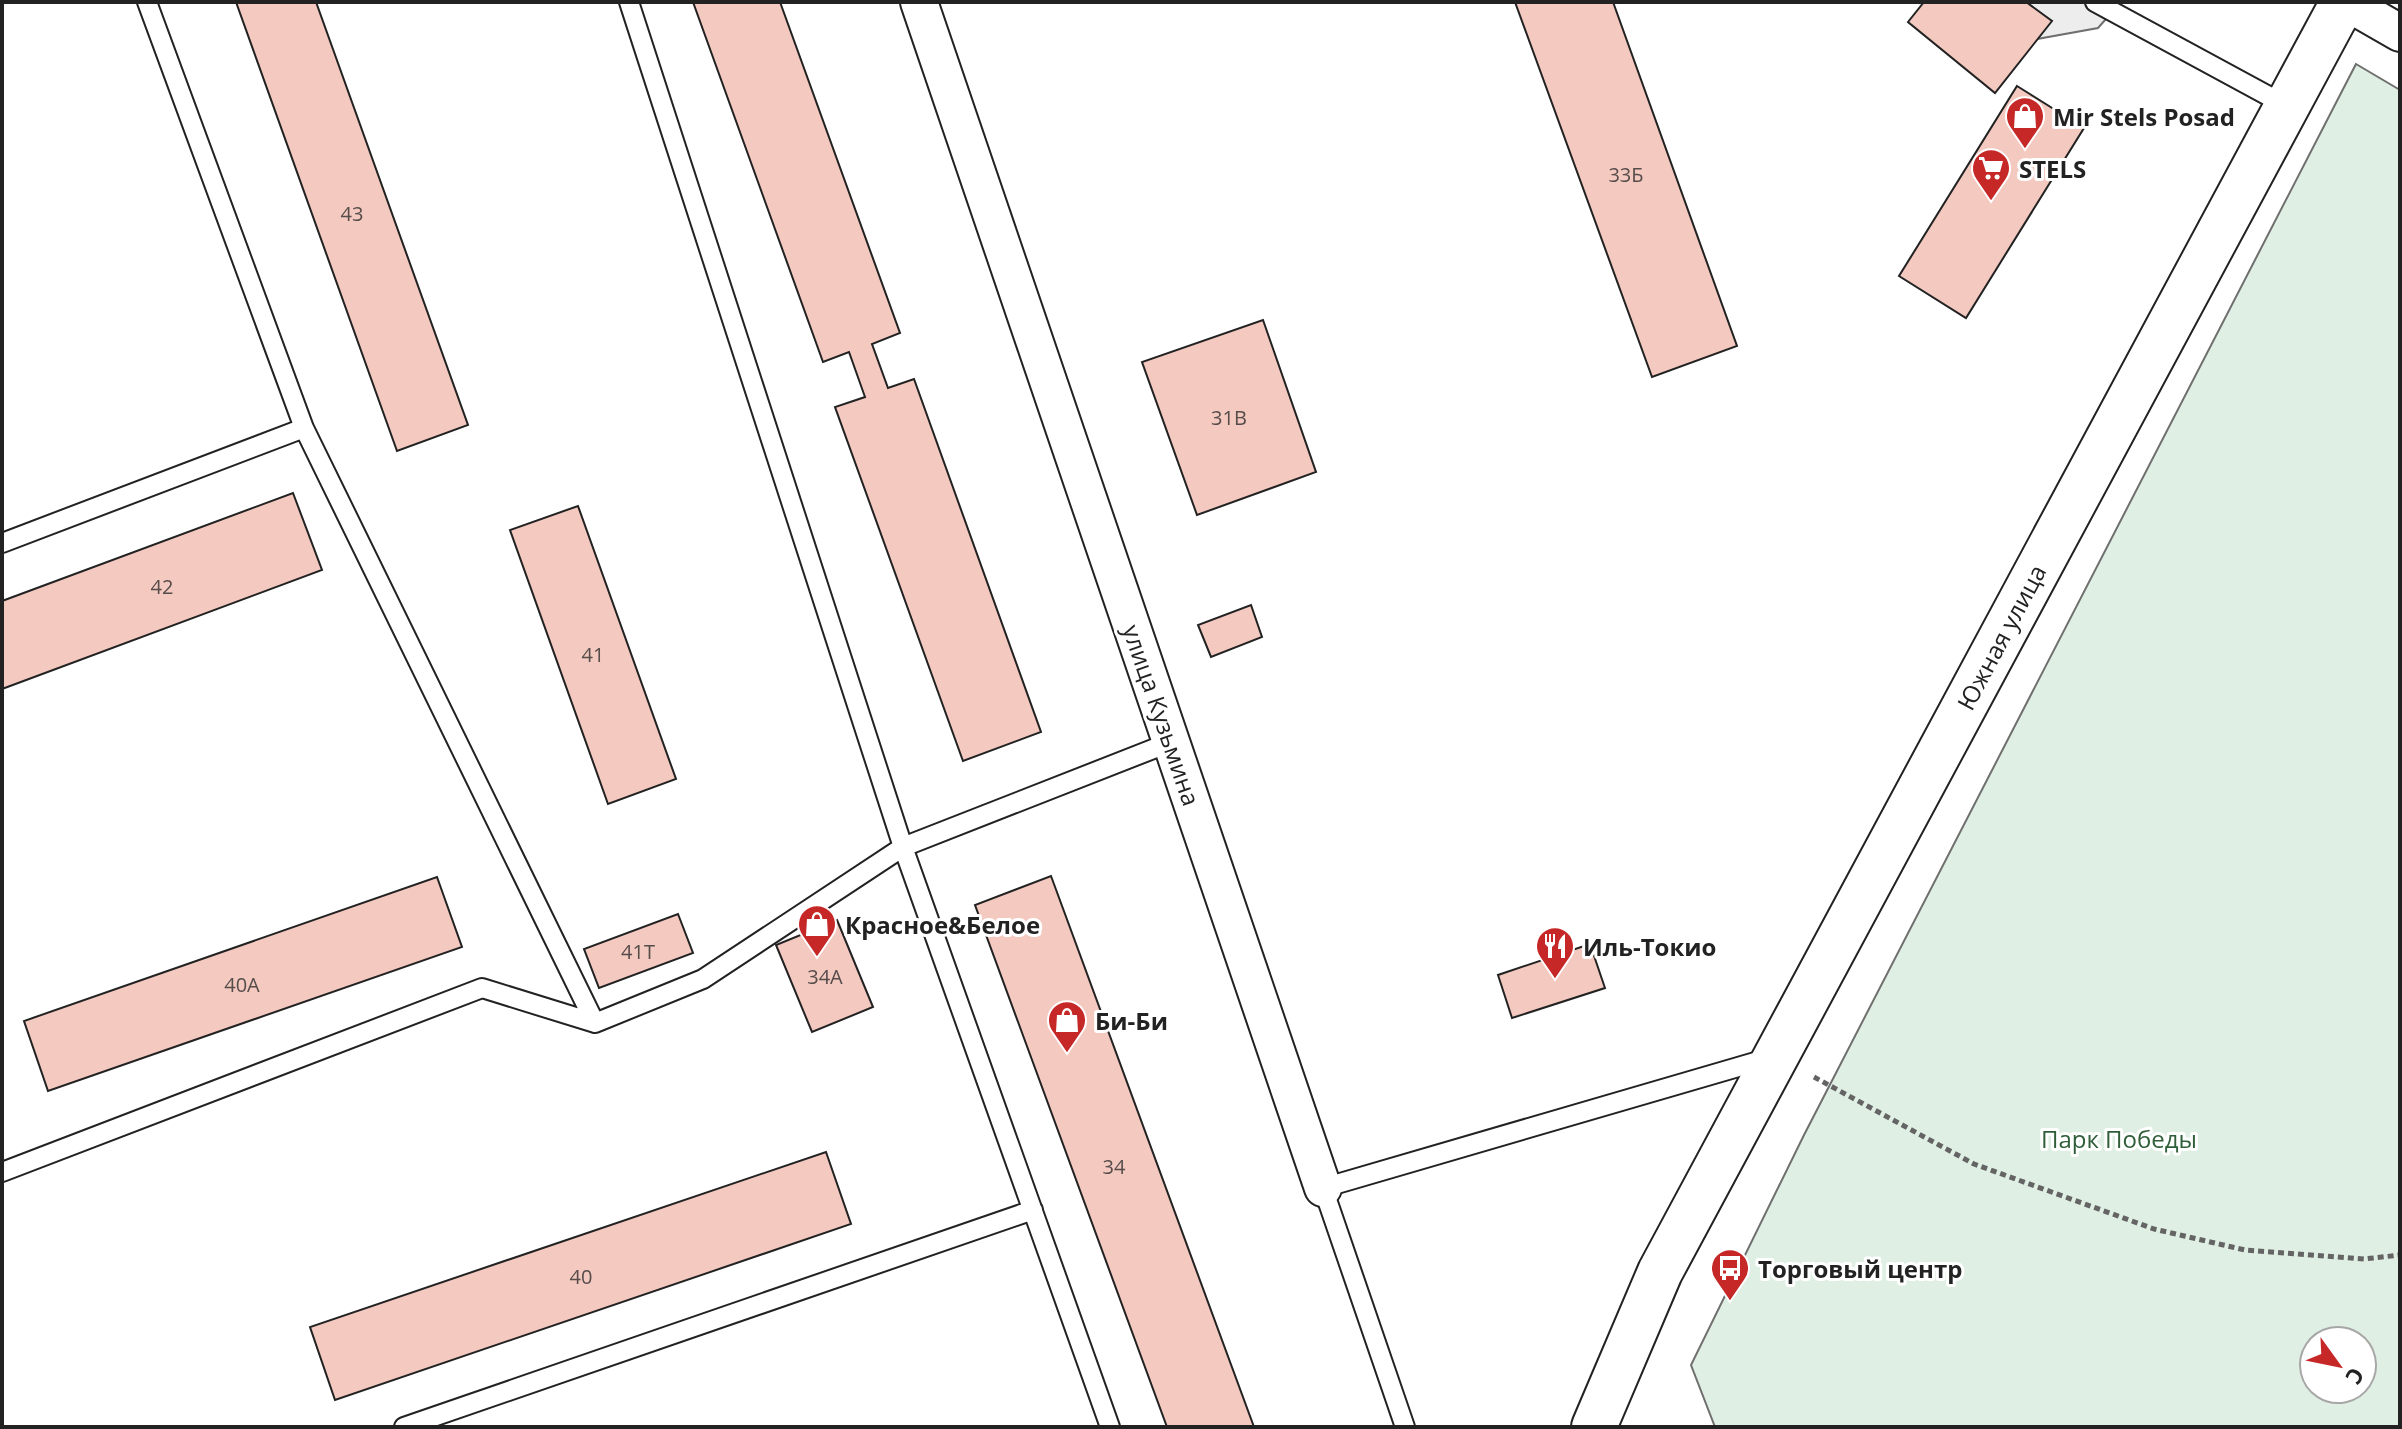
<svg xmlns="http://www.w3.org/2000/svg" width="2402" height="1429" viewBox="0 0 2402 1429" font-family="'Open Sans',sans-serif">
<style>
.green{fill:#e0efe3;stroke:#6f6f6f;stroke-width:2;fill-rule:evenodd}
.parking{fill:#ededed;stroke:#6f6f6f;stroke-width:2}
.building{fill:#f3c9c0;stroke:#222;stroke-width:2}
.lines{fill:none;stroke-linecap:round;stroke-linejoin:round}
.service-casing{stroke:#222;stroke-width:22}
.minor-casing{stroke:#222;stroke-width:40}
.tertiary-casing{stroke:#222;stroke-width:48}
.path{stroke:#646464;stroke-width:5;stroke-dasharray:6 4;stroke-linecap:butt}
.service{stroke:#fff;stroke-width:18}
.minor{stroke:#fff;stroke-width:36}
.tertiary{stroke:#fff;stroke-width:44}
.labels{text-anchor:middle;dominant-baseline:central;stroke-width:6;stroke-linejoin:round;paint-order:stroke}
.number-label{font-size:20px;fill:#564c4a}
.poi-label{font-size:24px;font-weight:bold;fill:#222;stroke:#fff;text-anchor:start}
.street-label{font-size:24px;fill:#222;stroke:#fff}
.park-label{font-size:24px;fill:#2f5e38;stroke:#fff}
</style>
<rect width="100%" height="100%" fill="#fff"/>
<path class="green" d="M2356 64 2400 90V1427H1715L1691 1365 1804 1135ZM2314 1341H2362V1389H2314Z"/>
<path class="parking" d="M2026 2H2121L2098 28 2037 39 2051 21Z"/>
<path class="building" d="M236 2H316L468 425 397 451Z
M693 2H780L900 333 872 344 888 388 914 379 1041 732 963 761 835 407 865 397 849 352 823 362Z
M1515 2H1613L1737 346 1652 377Z
M1924 2H2026L2052 21 1995 93 1908 22Z
M2017 86 2084 128 1966 318 1899 276Z
M1263 320 1316 472 1197 515 1142 362Z
M293 493 322 570 2 689V601Z
M578 506 676 779 608 804 510 530Z
M1251 605 1262 637 1211 657 1198 625Z
M1051 876 1254 1427H1167L975 905Z
M437 877 462 947 48 1091 24 1021Z
M678 914 693 953 599 988 584 949Z
M837 920 873 1007 812 1032 776 945Z
M1590 944 1605 988 1512 1018 1498 975Z
M826 1152 851 1224 335 1400 310 1327Z"/>
<g class="lines">
<g class="service-casing">
<path id="service" d="M147 2 304 428
M629 2 903 847 1110 1427
M2095 2 2287 106
M2 543 304 428 595 1023
M2 1172 482 988 595 1023 703 979 903 847 1171 742
M404 1427 1033 1210
M1405 1427 1323 1188 1769 1058"/>
</g>
<g class="minor-casing">
<path id="minor" d="M919 2 1323 1188
M2346 2 2400 33"/>
</g>
<g class="tertiary-casing">
<path id="tertiary" d="M1594 1427 1660 1272 2343 2"/>
</g>
<path class="path" d="M1814 1077 1974 1164 2154 1229 2245 1250 2364 1259 2400 1255"/>
<use href="#service" class="service"/>
<use href="#minor" class="minor"/>
<use href="#tertiary" class="tertiary"/>
</g>
<defs>
<g id="shop-pin" transform="scale(2)"><path d="M0 17L-7.5 6A9.5 9.5 0 1 1 7.5 6Z" fill="#c62828" stroke="#fff"/><path d="M-5-2.5h2.3a2.7 3.5 0 0 1 5.4 0H5L5.5 6h-11ZM-1.5-2.5h3a1.5 2.3 0 0 0-3 0Z" fill="#fff"/></g>
<g id="supermarket-pin" transform="scale(2)"><path d="M0 17L-7.5 6A9.5 9.5 0 1 1 7.5 6Z" fill="#c62828" stroke="#fff"/><path d="M-6-5.5h2.5l.6 2H6L4.5 2H-2.5L-4.4-4H-6ZM-1.5 3.2a1.3 1.3 0 1 0 .1 0ZM3 3.2a1.3 1.3 0 1 0 .1 0Z" fill="#fff"/></g>
<g id="restaurant-pin" transform="scale(2)"><path d="M0 17L-7.5 6A9.5 9.5 0 1 1 7.5 6Z" fill="#c62828" stroke="#fff"/><path d="M-5-6h1v4h1v-4h1v4h1v-4h1v5L-1.5 .5V6h-2V.5L-5-1ZM5-6V6H3V1.5H1.5Q1.5-4 5-6Z" fill="#fff"/></g>
<g id="bus-pin" transform="scale(2)"><path d="M0 17L-7.5 6A9.5 9.5 0 1 1 7.5 6Z" fill="#c62828" stroke="#fff"/><path d="M-5-6H5V4H4V6H2V4H-2V6H-4V4H-5ZM-3.5-4V0h7V-4ZM-3.5 1.2v1.5H-2V1.2ZM2 1.2v1.5H3.5V1.2Z" fill="#fff"/></g>
</defs>
<g fill-rule="evenodd">
<use href="#shop-pin" x="2025" y="116"/>
<use href="#supermarket-pin" x="1991" y="168"/>
<use href="#shop-pin" x="817" y="924"/>
<use href="#restaurant-pin" x="1555" y="946"/>
<use href="#shop-pin" x="1067" y="1020"/>
<use href="#bus-pin" x="1730" y="1268"/>
</g>
<g class="labels">
<g class="number-label">
<text x="1626" y="174">33Б</text>
<text x="352" y="213">43</text>
<text x="1229" y="417">31В</text>
<text x="162" y="586">42</text>
<text x="593" y="654">41</text>
<text x="638" y="951">41Т</text>
<text x="825" y="976">34А</text>
<text x="242" y="984">40А</text>
<text x="1114" y="1166">34</text>
<text x="581" y="1276">40</text>
</g>
<g class="poi-label">
<text x="2053" y="116">Mir Stels Posad</text>
<text x="2019" y="168">STELS</text>
<text x="845" y="924">Красное&amp;Белое</text>
<text x="1583" y="946">Иль-Токио</text>
<text x="1095" y="1020">Би-Би</text>
<text x="1758" y="1268">Торговый центр</text>
</g>
<g class="street-label">
<text transform="translate(2001 637) rotate(-62)">Южная улица</text>
<text transform="translate(1162 715) rotate(71)">улица Кузьмина</text>
</g>
<g class="park-label">
<text x="2119" y="1138">Парк Победы</text>
</g>
</g>
<rect width="2402" height="1429" fill="none" stroke="#222222" stroke-width="8"/>
<g transform="translate(2338 1365) rotate(123)"><circle r="38" fill="#ffffff" stroke="#a7a7a7" stroke-width="2"/>
<path d="M0-6L14 30L0 20L-14 30Z" fill="#c62828"/>
<text y="-12" font-size="22" font-weight="bold" text-anchor="middle" fill="#222222">С</text>
</g>
</svg>
